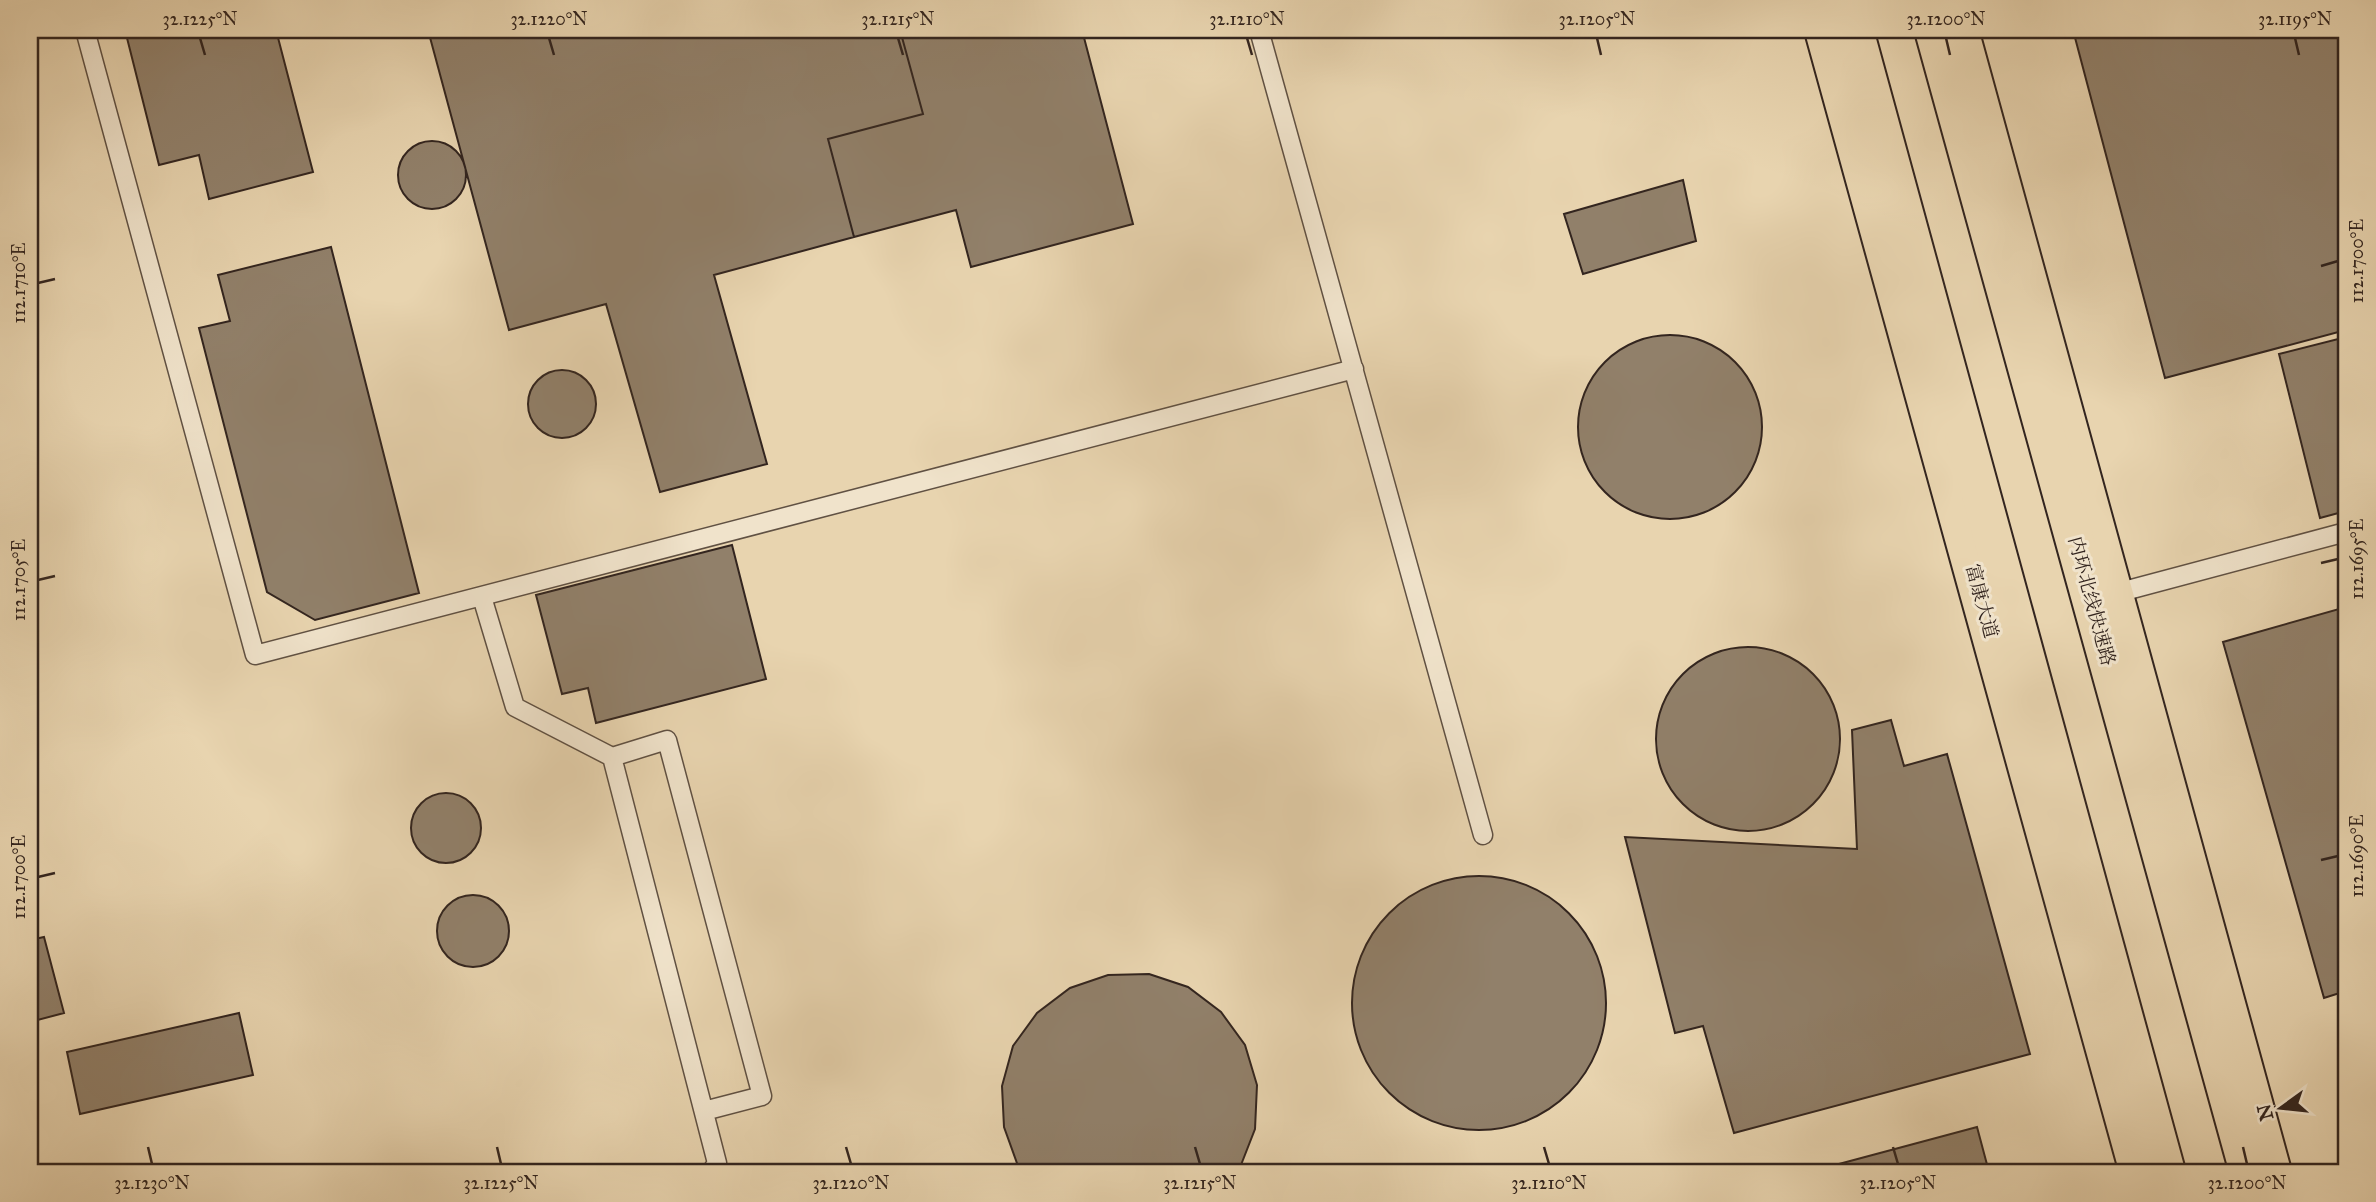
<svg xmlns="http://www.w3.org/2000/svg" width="2376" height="1202" viewBox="0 0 2376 1202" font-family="'IM FELL Great Primer','Noto Serif SC',serif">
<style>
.building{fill:#91806a;stroke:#33251f;stroke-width:2}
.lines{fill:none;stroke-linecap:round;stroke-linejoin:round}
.service-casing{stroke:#605143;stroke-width:21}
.primary-casing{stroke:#33251f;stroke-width:42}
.trunk-casing{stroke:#33251f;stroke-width:42}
.service{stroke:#f0e3cb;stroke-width:18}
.primary{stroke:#e8d4af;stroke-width:38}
.trunk{stroke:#e8d4af;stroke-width:38}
.ticks{fill:none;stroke:#33251f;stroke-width:2.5}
.labels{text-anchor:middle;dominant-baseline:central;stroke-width:6;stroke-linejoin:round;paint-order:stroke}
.street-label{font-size:19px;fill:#33251f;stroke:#f0e3cb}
.neatline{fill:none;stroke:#33251f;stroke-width:2.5}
.ticks-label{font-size:18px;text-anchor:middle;fill:#33251f}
</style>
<rect width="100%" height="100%" fill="#e8d4af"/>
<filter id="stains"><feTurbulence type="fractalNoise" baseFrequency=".00286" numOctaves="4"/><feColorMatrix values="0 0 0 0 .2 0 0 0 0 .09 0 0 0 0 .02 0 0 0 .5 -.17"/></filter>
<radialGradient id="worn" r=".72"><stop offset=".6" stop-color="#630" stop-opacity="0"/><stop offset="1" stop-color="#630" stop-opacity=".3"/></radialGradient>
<path class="building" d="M125 30H276L313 172 209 199 199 155 159 165Z
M428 30H900L923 114 828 139 854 237 714 275 767 464 660 492 606 304 509 330Z
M900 30H1082L1133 224 971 267 956 210 854 237 828 139 923 114Z
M2073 30H2346V330L2165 378Z
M398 175a34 34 0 1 1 68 0a34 34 0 1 1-68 0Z
M1683 180 1696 241 1583 274 1564 214Z
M331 247 419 593 315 620 267 592 199 328 230 321 218 275Z
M1578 427a92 92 0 1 1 184 0a92 92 0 1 1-184 0Z
M2346 337V511L2320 518 2279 354Z
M528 404a34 34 0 1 1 68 0a34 34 0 1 1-68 0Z
M732 545 766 679 596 723 588 688 562 694 536 595Z
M2346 607V991L2324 998 2223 642Z
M1656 739a92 92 0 1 1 184 0a92 92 0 1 1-184 0Z
M1891 720 1904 766 1947 754 2030 1054 1734 1133 1703 1026 1675 1033 1625 837 1857 849 1852 730Z
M411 828a35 35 0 1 1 70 0a35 35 0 1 1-70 0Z
M1352 1003a127 127 0 1 1 254 0a127 127 0 1 1-254 0Z
M437 931a36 36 0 1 1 72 0a36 36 0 1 1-72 0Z
M44 937 64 1013 30 1022V940Z
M1149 974 1188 987 1221 1012 1245 1045 1257 1085 1255 1129 1239 1170 1237 1172H1023L1018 1166 1004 1127 1002 1086 1013 1046 1037 1013 1070 988 1108 975Z
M239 1013 253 1075 80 1114 67 1052Z
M1977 1127 1989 1172H1809Z"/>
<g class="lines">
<g class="service-casing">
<path id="service" d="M85 30 255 655 1354 369
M1259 30 1483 835
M2113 594 2346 532
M482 597 515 707 612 757 717 1163 711 1172
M612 757 667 740 762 1096 704 1111"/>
</g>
<g class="primary-casing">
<path id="primary" d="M1824 30 2139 1172
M1959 30 2272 1172"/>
</g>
<g class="trunk-casing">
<path id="trunk" d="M1854 30 2166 1172
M1934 30 2249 1172"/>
</g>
<use href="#service" class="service"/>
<use href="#primary" class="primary"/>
<use href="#trunk" class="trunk"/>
</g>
<path class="ticks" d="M200 38 205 55M549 38 554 55M898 38 903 55M1247 38 1252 55M1597 38 1601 55M1946 38 1950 55M2295 38 2299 55M2321 266 2338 261M38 283 55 279M2321 563 2338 559M38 580 55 576M2321 860 2338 856M38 877 55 873M148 1147 152 1164M497 1147 501 1164M846 1147 851 1164M1195 1147 1200 1164M1544 1147 1549 1164M1893 1147 1898 1164M2243 1147 2247 1164"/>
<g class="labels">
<g class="street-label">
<text transform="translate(1982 601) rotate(75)">富康大道</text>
<text transform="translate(2092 601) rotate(75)">内环北线快速路</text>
</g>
</g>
<rect width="2376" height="1202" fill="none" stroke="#e8d4af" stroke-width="77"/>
<g transform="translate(2281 1108) rotate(255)" stroke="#f0e3cb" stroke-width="5" paint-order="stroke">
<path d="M0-5L12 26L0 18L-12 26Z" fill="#33251f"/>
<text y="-10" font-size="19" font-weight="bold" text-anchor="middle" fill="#33251f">N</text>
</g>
<rect x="38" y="38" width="2300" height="1126" class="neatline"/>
<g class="ticks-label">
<text x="200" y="25">32.1225°N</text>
<text x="549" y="25">32.1220°N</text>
<text x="898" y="25">32.1215°N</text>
<text x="1247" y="25">32.1210°N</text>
<text x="1597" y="25">32.1205°N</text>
<text x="1946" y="25">32.1200°N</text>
<text x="2295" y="25">32.1195°N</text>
<text transform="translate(2357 261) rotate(-90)" y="6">112.1700°E</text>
<text transform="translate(19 283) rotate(-90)" y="6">112.1710°E</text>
<text transform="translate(2357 559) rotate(-90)" y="6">112.1695°E</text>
<text transform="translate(19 580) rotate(-90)" y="6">112.1705°E</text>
<text transform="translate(2357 856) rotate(-90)" y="6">112.1690°E</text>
<text transform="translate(19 877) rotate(-90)" y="6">112.1700°E</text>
<text x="152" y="1189">32.1230°N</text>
<text x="501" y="1189">32.1225°N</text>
<text x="851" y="1189">32.1220°N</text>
<text x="1200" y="1189">32.1215°N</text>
<text x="1549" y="1189">32.1210°N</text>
<text x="1898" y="1189">32.1205°N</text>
<text x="2247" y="1189">32.1200°N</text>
</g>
<rect width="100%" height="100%" filter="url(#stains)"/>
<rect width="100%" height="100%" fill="url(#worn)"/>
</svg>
